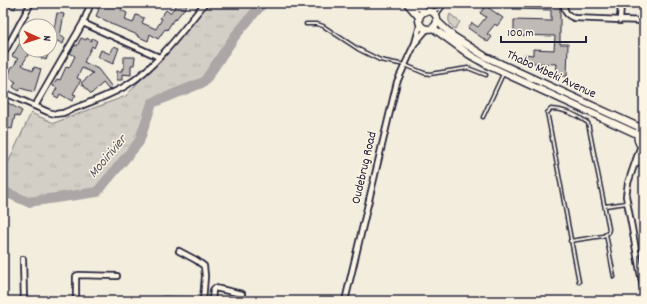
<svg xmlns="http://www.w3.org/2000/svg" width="647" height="304" viewBox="0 0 647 304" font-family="Dekko,sans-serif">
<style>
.grass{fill:url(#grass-tufts);stroke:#7b7880}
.pitch{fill:#d4cfc6;stroke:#7b7880}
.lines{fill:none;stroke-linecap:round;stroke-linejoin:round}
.river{stroke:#aca7a6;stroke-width:10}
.building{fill:#bfbab6;stroke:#22223b}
.lane-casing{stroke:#22223b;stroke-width:5}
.street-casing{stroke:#22223b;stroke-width:8}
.secondary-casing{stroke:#22223b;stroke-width:9}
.lane{stroke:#fcf5e5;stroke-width:2}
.street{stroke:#fcf5e5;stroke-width:4.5}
.secondary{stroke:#fcf5e5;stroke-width:6}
.labels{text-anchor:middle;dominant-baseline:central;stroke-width:3;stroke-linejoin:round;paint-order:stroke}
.street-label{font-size:13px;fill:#22223b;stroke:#fcf5e5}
.water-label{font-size:14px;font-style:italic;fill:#525160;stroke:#fcf5e5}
</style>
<defs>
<pattern id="grass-tufts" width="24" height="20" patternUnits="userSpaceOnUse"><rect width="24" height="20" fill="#d4cfc6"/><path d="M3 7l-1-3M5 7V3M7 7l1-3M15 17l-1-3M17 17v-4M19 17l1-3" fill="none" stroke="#b6b1ab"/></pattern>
</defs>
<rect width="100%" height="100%" fill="#f3edde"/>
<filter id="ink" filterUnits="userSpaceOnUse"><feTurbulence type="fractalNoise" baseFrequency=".025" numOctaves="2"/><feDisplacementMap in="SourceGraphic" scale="8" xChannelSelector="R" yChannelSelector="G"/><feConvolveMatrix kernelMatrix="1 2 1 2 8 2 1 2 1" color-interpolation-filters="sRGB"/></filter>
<g filter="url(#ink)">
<path class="grass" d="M210 3H263L235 36 204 82 152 103 139 142 97 192 28 202 3 191V174L31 113 54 123 126 96Z
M450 14 460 22 455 29C450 25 447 20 450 14Z"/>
<path class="pitch" d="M162 296 191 297V301H161Z"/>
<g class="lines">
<path class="river" d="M3 191 28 202 97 192 139 142 152 103 204 82 235 36 263 3"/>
</g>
<path class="building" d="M3 3H17L15 9 3 5Z
M96 3H119L123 5 121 10 127 13 125 20 133 23 136 15 144 18 142 23 156 29 162 19 160 18 166 10 170 13 178 3H189L175 20 174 19 167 30 165 29 158 39 150 34 148 41 137 36 138 35 133 33 111 24V23L96 16 99 9 95 7Z
M514 3H560V44H568L567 76H556L557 64 533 63V61H524V54L533 55V49L554 50 555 36 514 35V20L551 21V10L513 9Z
M486 6 503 18 497 26 495 24 487 34 492 37 488 42 468 28 472 23 478 27 486 17 480 13Z
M57 13 64 14 60 36 65 38 63 44 50 37V32L53 34Z
M34 19 47 26H30Z
M26 33V50H31L22 65 33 71 34 67 41 69 34 92 20 88 19 91 13 87 16 82 8 77 12 66 13 67 18 59 12 56Z
M81 38 86 40 87 38 91 41 92 38 97 41 94 48 92 46 84 62 98 69 112 87 109 90 103 83 91 94 81 83 93 73 82 68 77 78 81 80 73 94 76 95 72 101 60 94 58 98 53 95 57 88 53 86 57 79 60 80 66 67 69 68 75 56 70 53 75 45 77 46Z
M114 46 119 48 113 64 98 57 101 50 110 54Z
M39 50H50L46 60 36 56Z
M124 57H135L134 65H131V75L122 74V80H117V71H122V68L124 69Z
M3 100 22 111 19 117 15 115 12 129 3 127Z"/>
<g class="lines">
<g class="lane-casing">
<path id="lane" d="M442 8 446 3
M432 11 442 8 436 16
M306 24H317L323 26 358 49 380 60 405 65 424 73 430 74 468 68 486 75
M483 117 503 74
M605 206 627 203
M606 234 614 277
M570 241 603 236 608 233 609 229 588 123C577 115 564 109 551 109L547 113 548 117 579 282
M638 253 644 252"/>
</g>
<g class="street-casing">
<path id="street" d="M564 3C564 11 566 15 574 18L644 21
M620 21 621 3
M83 23 159 57
M416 42 427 29
M3 55 31 3
M3 92 48 112 55 114 63 113C84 104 108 97 127 85 155 68 184 29 205 3
M35 106 83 23 91 3
M641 145 628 183 626 196 644 293
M636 164 644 153
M179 251 196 260 204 266 205 276 203 301
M23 259 24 301
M76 301V276L78 275 117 276
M212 301 213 290 215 288 242 294
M345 301 397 82 415 43 420 25"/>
</g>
<g class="secondary-casing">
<path id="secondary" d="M407 3 419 17
M412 3 425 11
M419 20a9 9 0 1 1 18 0a9 9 0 1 1-18 0Z
M437 21 453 36 486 57 641 128
M433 28 470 55 489 66 637 134
M639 131C636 138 638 144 644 148"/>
</g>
<use href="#lane" class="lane"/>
<use href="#street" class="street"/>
<use href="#secondary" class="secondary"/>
</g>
</g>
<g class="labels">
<g class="street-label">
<text transform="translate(551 75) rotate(25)">Thabo Mbeki Avenue</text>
<text transform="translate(365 168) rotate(-77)">Oudebrug Road</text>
</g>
<g class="water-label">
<text transform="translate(108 157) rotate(-50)">Mooirivier</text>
</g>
</g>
<rect width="647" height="304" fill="none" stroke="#fcf5e5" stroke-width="16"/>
<rect x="8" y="8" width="631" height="288" fill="none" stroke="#22223b" stroke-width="1.5" filter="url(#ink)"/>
<g transform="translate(38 38) rotate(93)"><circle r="19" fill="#fcf5e5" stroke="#a5a1a1"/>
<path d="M0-3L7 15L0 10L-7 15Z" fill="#c8321e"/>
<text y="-6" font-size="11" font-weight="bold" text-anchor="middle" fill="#22223b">N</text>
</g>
<path d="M501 36v6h85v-6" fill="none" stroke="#22223b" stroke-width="2"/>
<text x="507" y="36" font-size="12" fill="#22223b" stroke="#fcf5e5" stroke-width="3" paint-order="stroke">100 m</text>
</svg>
